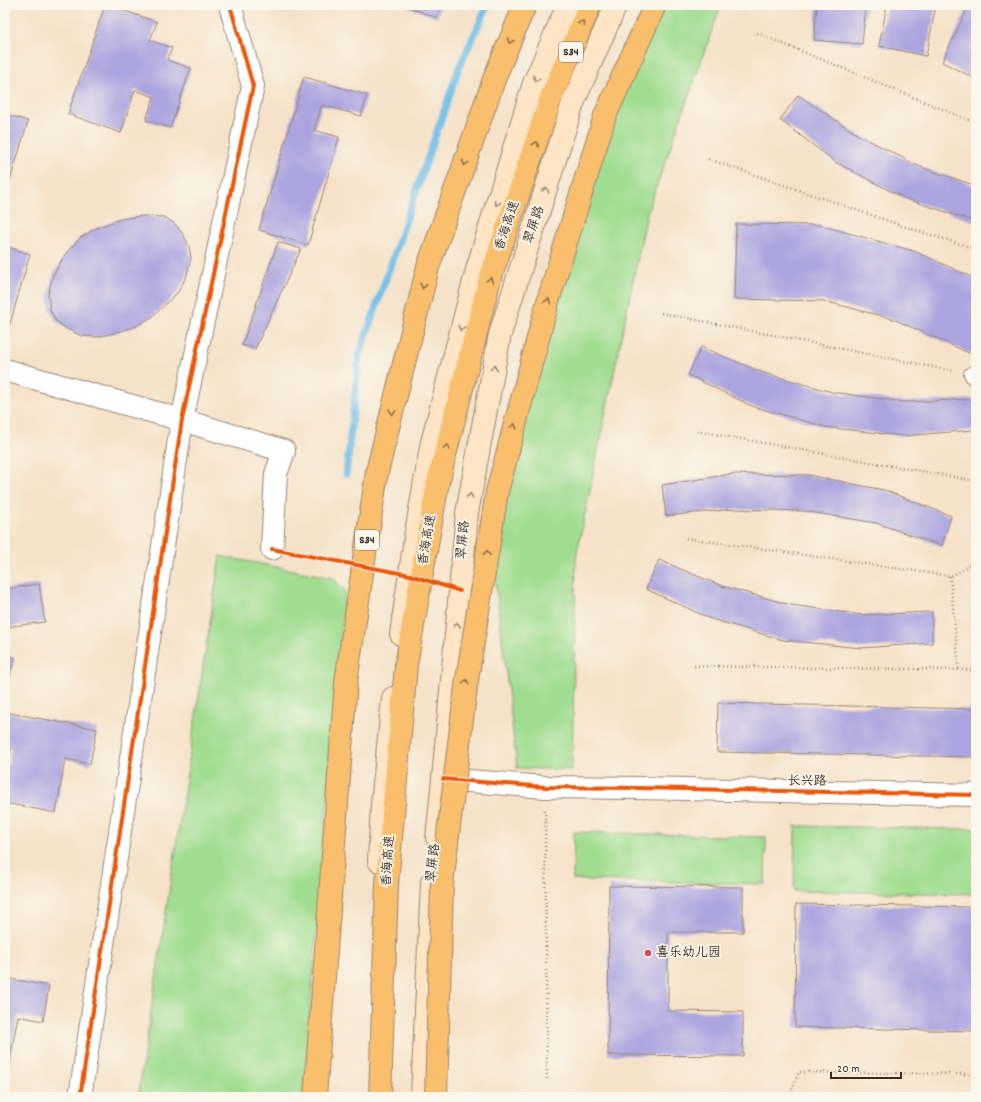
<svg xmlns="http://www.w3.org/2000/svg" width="981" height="1102" viewBox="0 0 981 1102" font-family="Dekko,'LXGW WenKai TC',sans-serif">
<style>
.green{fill:#a1dd91;stroke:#6e8458}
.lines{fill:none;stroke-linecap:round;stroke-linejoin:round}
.stream{stroke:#6bbbe6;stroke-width:7}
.building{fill:#aca4df}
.service-casing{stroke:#988673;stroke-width:16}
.minor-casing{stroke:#988673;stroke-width:24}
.secondary-casing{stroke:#988673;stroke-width:24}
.motorway-casing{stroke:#988673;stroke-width:24}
.path{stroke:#988673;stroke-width:2.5;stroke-dasharray:1 3;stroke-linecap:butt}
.service{stroke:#fff;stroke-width:14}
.minor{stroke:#fff;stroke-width:22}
.secondary{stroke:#fde5c5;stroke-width:22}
.motorway{stroke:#f9bf6d;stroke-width:22}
.motorway-bridge-casing{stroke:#988673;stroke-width:24;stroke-linecap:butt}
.motorway-bridge{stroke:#f9bf6d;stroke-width:22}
.cycleway-casing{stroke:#fbf7ec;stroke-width:6}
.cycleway{stroke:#e8590c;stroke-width:4}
.oneway{stroke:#906d42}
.oneway2{stroke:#9c8872}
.poi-dot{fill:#d1495b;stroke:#fbf7ec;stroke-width:1.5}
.labels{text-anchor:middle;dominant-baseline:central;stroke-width:3.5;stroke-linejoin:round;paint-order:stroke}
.shield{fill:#fbf7ec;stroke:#75685c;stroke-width:1}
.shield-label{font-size:12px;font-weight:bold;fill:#3b2a1e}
.street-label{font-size:13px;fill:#3b2a1e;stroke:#fbf7ec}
.poi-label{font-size:13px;fill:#3b2a1e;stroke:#fbf7ec;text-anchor:start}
</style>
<rect width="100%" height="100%" fill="#fbf7ec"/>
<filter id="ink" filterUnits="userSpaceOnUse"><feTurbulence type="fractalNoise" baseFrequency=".025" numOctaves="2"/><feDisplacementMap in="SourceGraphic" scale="8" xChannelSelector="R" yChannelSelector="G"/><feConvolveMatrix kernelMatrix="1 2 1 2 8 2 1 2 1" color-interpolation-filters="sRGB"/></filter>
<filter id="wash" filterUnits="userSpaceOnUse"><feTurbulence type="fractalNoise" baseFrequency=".012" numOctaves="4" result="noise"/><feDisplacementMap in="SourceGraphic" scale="16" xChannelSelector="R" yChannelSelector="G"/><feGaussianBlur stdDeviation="0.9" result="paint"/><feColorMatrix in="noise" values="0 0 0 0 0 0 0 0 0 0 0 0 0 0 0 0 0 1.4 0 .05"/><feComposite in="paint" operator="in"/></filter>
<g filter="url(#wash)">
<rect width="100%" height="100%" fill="#f5e2c8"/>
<path class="green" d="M650 5H721L647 213 576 557 572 770 517 768 488 517Z
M220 556 333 578 345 590 303 1097H138Z
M795 826 976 829V894L794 891Z
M574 832 766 837 765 884 573 880Z"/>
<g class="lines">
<path class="stream" d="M346 474 359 356 460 65 488 5"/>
</g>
<g id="blocks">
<path class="building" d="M105 5H108L157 22 150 40 172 48 167 60 191 68 170 128 146 120 154 97 135 90 121 133 68 114Z
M403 5H441L437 18Z
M817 5H866L862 44 814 40Z
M887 5H936L926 56 879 46Z
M967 9 976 14V79L942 62Z
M304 77 367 95 361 116 322 105 314 130 339 137 308 245 259 230Z
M798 95 855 133 918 166 976 186V222L904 198 837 163 780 120Z
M5 114 28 121 5 198Z
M142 216 164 217 175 224 183 234 189 246 191 257 187 275 178 292 152 317 134 327 114 333 97 337 82 336 67 329 56 321 50 310 48 294 53 275 66 253 80 238 96 228 120 219Z
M736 224 819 225 914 251 976 279V356L893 319 824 301 734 299Z
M278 242 301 249 255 349 242 345Z
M5 246 30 254 10 324 5 323Z
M701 347 764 373 832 392 904 402 974 399V430L903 436 825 427 752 406 688 375Z
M732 474 808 475 884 490 951 516 942 546 876 523 804 511 734 509 666 516 662 485Z
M659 560 722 586 791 605 863 615 932 612V643L861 648 783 640 711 619 646 589Z
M39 584 45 622 5 627V589Z
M5 655 15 658 5 691Z
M718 703 976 709V757L717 752Z
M5 712 97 729 90 764 65 759 56 813 5 803V784L11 749 5 748Z
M609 886 743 887V932H668V1011L743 1012V1056L608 1055Z
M796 904 976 907V1031L795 1027Z
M5 978 49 986 43 1021 18 1016 8 1070 5 1069Z"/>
</g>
</g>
<g filter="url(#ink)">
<use href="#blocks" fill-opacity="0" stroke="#988673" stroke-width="1"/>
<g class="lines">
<g class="service-casing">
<path id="service" d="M971 374 976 381"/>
</g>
<g class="minor-casing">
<path id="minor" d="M5 370 182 420 284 451 276 474 272 549
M443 779 545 787 638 788 976 795
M80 1097 182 420 253 86 230 5"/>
</g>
<g class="secondary-casing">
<path id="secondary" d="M401 634 416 532 432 442 478 266 534 83 568 5
M437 838 443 779 467 513 500 334 573 103 616 5
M379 861 382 804 393 698
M422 1097 432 882"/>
</g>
<g class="motorway-casing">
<path id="motorway" d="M315 1097 346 682 377 472 428 267 496 74 525 5
M380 1097 387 884 406 665 438 482 489 282 551 98 590 5"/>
</g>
<path class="path" d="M757 33 976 123
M708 159 909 228 976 249
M661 313 953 371
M697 431 976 481
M686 538 950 576C962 571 968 568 976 556
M950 576 959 670
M694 666 976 670
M545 810 547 1080
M789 1097 799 1072 976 1074"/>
<use href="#service" class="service"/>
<use href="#minor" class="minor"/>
<use href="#secondary" class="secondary"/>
<use href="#motorway" class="motorway"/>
<g class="motorway-bridge-casing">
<path id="motorway-bridge" d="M436 1097 442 884 466 686 497 492 548 301 605 116 655 5"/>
</g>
<use href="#motorway-bridge" class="motorway-bridge"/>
<g class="cycleway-casing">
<path id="cycleway" d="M272 549 410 575 460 591
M443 779 545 787 638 788 976 795
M80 1097 182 420 253 86 230 5"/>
</g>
<use href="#cycleway" class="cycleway"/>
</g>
<defs><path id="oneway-chevron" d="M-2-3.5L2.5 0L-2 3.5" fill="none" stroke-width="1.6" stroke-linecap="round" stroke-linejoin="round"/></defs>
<g class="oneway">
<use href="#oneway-chevron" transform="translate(582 23) rotate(-68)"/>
<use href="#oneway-chevron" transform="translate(510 41) rotate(112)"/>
<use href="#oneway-chevron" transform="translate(536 144) rotate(-71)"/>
<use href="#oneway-chevron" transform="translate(465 163) rotate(110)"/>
<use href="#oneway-chevron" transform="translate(490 280) rotate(-73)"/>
<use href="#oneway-chevron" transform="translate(423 286) rotate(104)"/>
<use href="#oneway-chevron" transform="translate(548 301) rotate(-74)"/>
<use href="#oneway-chevron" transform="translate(392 412) rotate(104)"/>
<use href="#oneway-chevron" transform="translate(514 426) rotate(-75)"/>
<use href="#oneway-chevron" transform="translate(447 447) rotate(-76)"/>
<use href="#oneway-chevron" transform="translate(487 553) rotate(-81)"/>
<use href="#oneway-chevron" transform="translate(466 682) rotate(-81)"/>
</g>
<g class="oneway2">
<use href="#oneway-chevron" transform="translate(536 79) rotate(112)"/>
<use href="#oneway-chevron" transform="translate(546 190) rotate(-72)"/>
<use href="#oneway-chevron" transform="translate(497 203) rotate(107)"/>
<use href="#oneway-chevron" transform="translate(461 328) rotate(104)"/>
<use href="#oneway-chevron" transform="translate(494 368) rotate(-79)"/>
<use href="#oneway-chevron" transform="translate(470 496) rotate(-79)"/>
<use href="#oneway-chevron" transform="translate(457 625) rotate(-85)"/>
</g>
</g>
<circle class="poi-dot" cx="648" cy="953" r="4"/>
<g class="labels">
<g class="shield">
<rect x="559" y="42" width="24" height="20" rx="3"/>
<rect x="355" y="530" width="24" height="20" rx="3"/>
</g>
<g class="shield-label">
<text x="571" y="52">S34</text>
<text x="367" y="540">S34</text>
</g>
<g class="street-label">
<text transform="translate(535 225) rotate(-72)">翠屏路</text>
<text transform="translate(508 226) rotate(-71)">香海高速</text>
<text transform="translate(428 540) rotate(-80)">香海高速</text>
<text transform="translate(464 540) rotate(-85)">翠屏路</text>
<text transform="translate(807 782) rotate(1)">长兴路</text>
<text transform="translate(389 861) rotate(-86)">香海高速</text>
<text transform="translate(434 863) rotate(-84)">翠屏路</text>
</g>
<g class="poi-label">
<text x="656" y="953">喜乐幼儿园</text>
</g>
</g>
<rect width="981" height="1102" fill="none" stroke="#fbf7ec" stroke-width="20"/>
<path d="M831 1072v6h70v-6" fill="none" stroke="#3b2a1e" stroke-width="2"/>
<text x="837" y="1072" font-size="12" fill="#3b2a1e" stroke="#fbf7ec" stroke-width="3" paint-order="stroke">20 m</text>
</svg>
